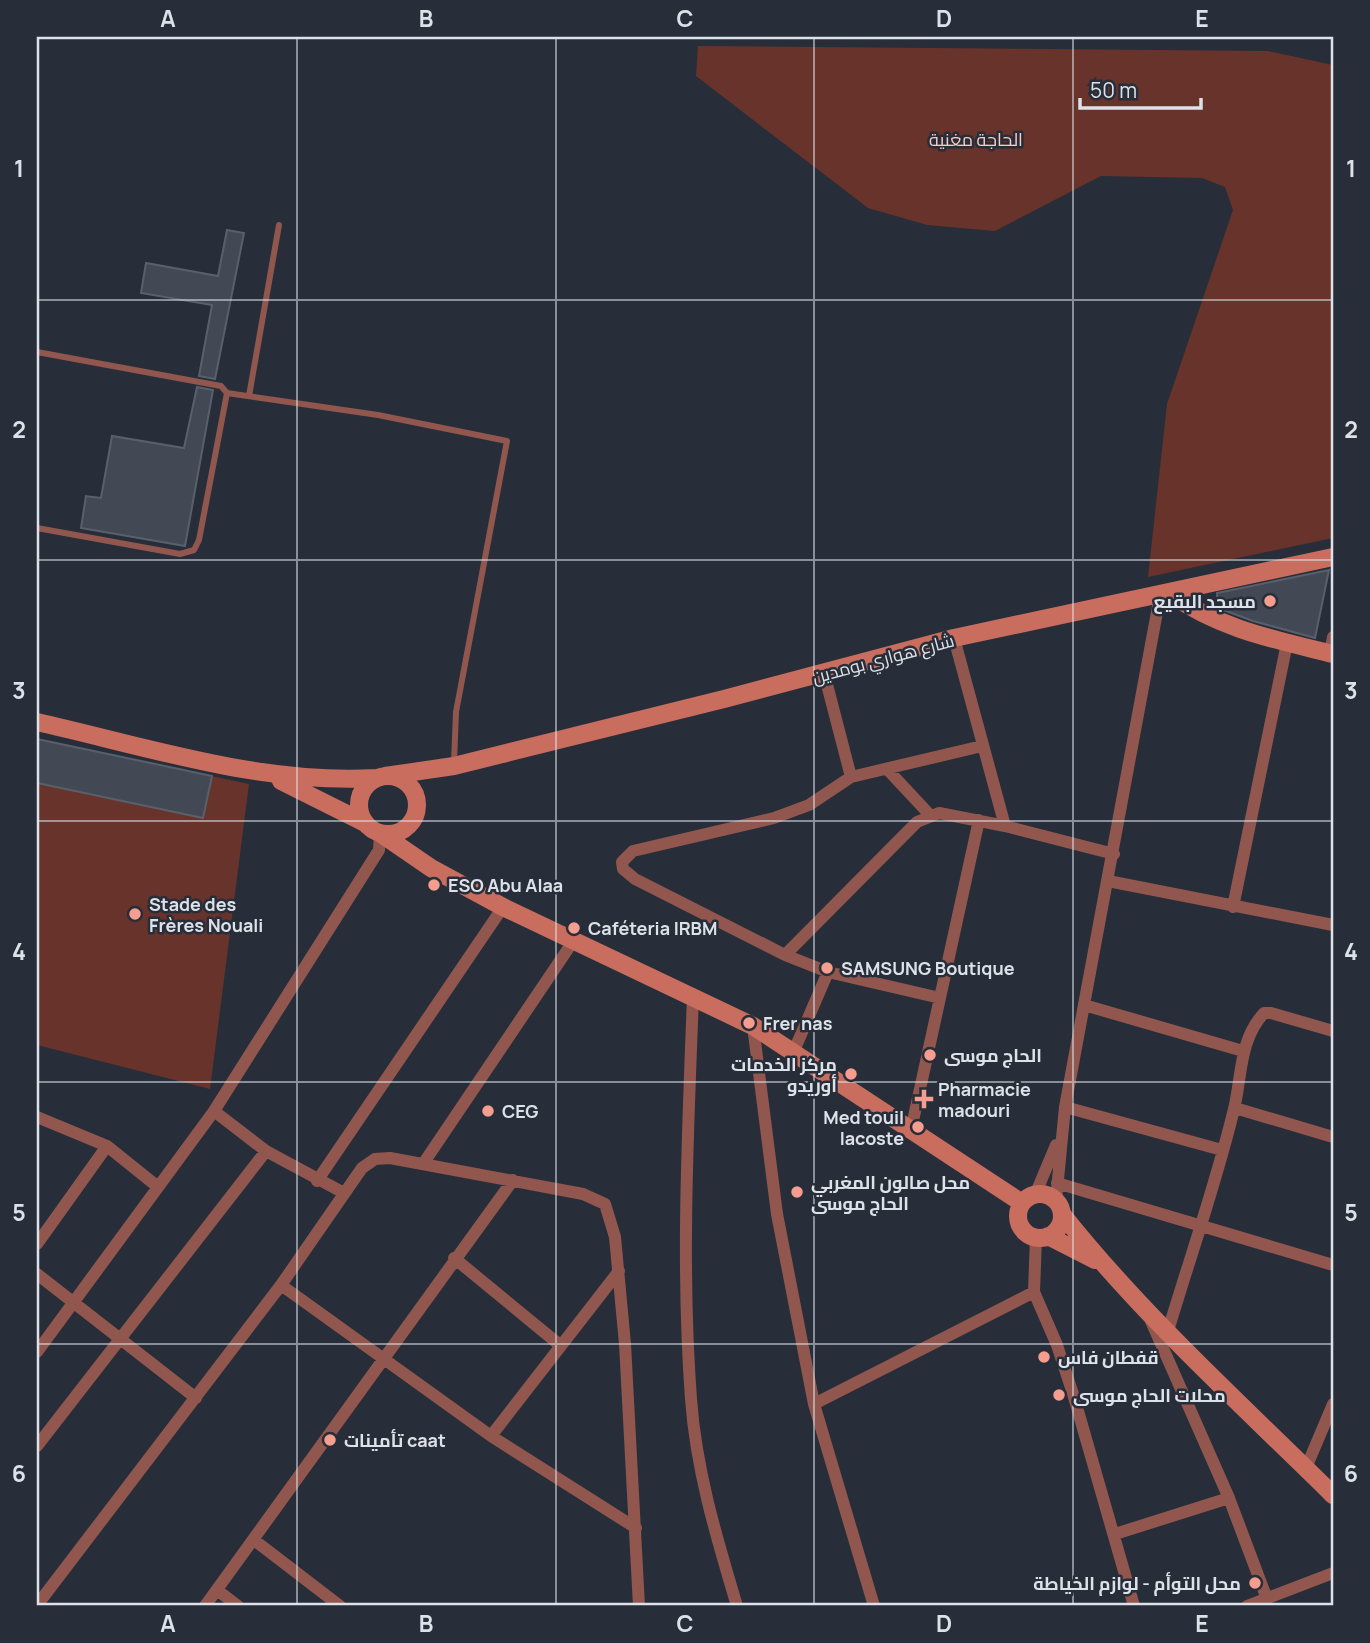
<svg xmlns="http://www.w3.org/2000/svg" width="1370" height="1643" viewBox="0 0 1370 1643" font-family="Manrope,Cairo,sans-serif">
<style>
.green{fill:#68332b}
.building{fill:#424955;stroke:#58606c;stroke-width:2}
.lines{fill:none;stroke-linecap:round;stroke-linejoin:round}
.lane{stroke:#91574e;stroke-width:6}
.street{stroke:#91574e;stroke-width:12}
.secondary{stroke:#c96d5e;stroke-width:18}
.grid{fill:none;stroke:#dde1e9;stroke-width:2;stroke-opacity:0.55}
.poi-dot{fill:#f59d8e;stroke:#272e39;stroke-width:2.5}
.labels{text-anchor:middle;dominant-baseline:central;stroke-width:5;stroke-linejoin:round;paint-order:stroke}
.park-label{font-size:18px;fill:#fdcbc2;stroke:#272e39}
.poi-label{font-size:18px;font-weight:bold;fill:#dde1e9;stroke:#272e39;text-anchor:start}
.street-label{font-size:18px;fill:#dde1e9;stroke:#272e39}
.neatline{fill:none;stroke:#dde1e9;stroke-width:2.5}
.grid-label{font-size:23px;text-anchor:middle;font-weight:bold;fill:#dde1e9}
</style>
<rect width="100%" height="100%" fill="#272e39"/>
<path class="green" d="M698 46 1268 51 1333 65V538L1148 577 1167 404 1233 210 1225 187 1202 178 1101 176 995 231 927 225 868 208 696 76Z
M37 739 249 784 210 1089 37 1045Z"/>
<path class="building" d="M227 230 244 233 215 379 199 376 212 305 141 293 146 263 218 276Z
M197 387 213 390 185 546 81 528 86 496 101 498 112 436 184 448Z
M1329 570 1315 638 1253 621 1218 608 1217 593Z
M37 739 212 776 203 818 37 783Z"/>
<g class="lines">
<path class="lane" d="M37 352 221 386 227 393 378 415 507 441 456 712 454 762
M249 396 279 225
M37 528 180 554 194 550 199 540 227 393"/>
<path class="street" d="M954 638 1005 826 1114 854
M1330 653 1333 637
M824 673 851 777
M887 769 930 815
M1108 881 1333 925
M1233 907 1287 643
M785 955 917 822 939 813 1005 826
M693 996C688 1131 681 1265 691 1399 696 1470 717 1539 737 1606
M940 998 828 972 785 955 635 879 623 869 622 862 633 851 774 818 809 805 851 777 982 746
M1084 1005 1243 1051
M753 1026 777 1214 814 1404 874 1606
M793 1053 828 972
M1065 1107 1222 1150
M1235 1108 1333 1137
M214 1111 379 850 380 833
M37 1117 107 1146 158 1187
M911 1130 979 820
M423 1164 572 943
M317 1181 503 907
M1057 1183 1333 1265
M1035 1195 1056 1145
M1056 1200 1065 1107 1160 596
M1036 1237 1034 1292 1057 1345 1074 1397 1134 1606
M37 1244 107 1146
M454 1258 561 1346
M37 1274 196 1398
M281 1285 491 1436 636 1528
M1151 1321 1229 1498 1267 1599
M1168 1331C1190 1257 1216 1184 1234 1109 1242 1076 1239 1040 1264 1013H1271L1333 1031
M37 1352 214 1111 266 1151 344 1193
M814 1404 1034 1292
M491 1436 619 1271
M37 1446 266 1151
M1306 1468 1333 1404
M1115 1534 1229 1498
M254 1540 340 1606
M217 1590 238 1606
M41 1600 281 1285 362 1168 375 1159 390 1158 583 1194 605 1204 615 1237 625 1344 639 1606
M205 1606 513 1180
M1247 1606 1333 1573"/>
<path class="secondary" d="M1171 594C1219 629 1277 640 1333 654
M37 722C148 747 262 785 377 778
M385 776 454 766 724 699 954 638 1333 557
M359 805a29 29 0 1 1 58 0a29 29 0 1 1-58 0Z
M281 781 365 823
M380 833 431 868 503 907 753 1026 1022 1203
M1018 1216a22 22 0 1 1 44 0a22 22 0 1 1-44 0Z
M1062 1214C1143 1316 1241 1404 1333 1495
M1048 1236 1095 1260"/>
</g>
<path class="grid" d="M297 37V1606M556 37V1606M814 37V1606M1073 37V1606M37 300H1333M37 560H1333M37 821H1333M37 1082H1333M37 1344H1333"/>
<g class="poi-dot">
<circle cx="1270" cy="601" r="7"/>
<circle cx="434" cy="885" r="7"/>
<circle cx="135" cy="914" r="7"/>
<circle cx="574" cy="928" r="7"/>
<circle cx="827" cy="968" r="7"/>
<circle cx="749" cy="1023" r="7"/>
<circle cx="930" cy="1055" r="7"/>
<circle cx="851" cy="1074" r="7"/>
<path d="M920.5 1088.5h7v7h7v7h-7v7h-7v-7h-7v-7h7z"/>
<circle cx="488" cy="1111" r="7"/>
<circle cx="918" cy="1127" r="7"/>
<circle cx="797" cy="1192" r="7"/>
<circle cx="1044" cy="1357" r="7"/>
<circle cx="1059" cy="1395" r="7"/>
<circle cx="330" cy="1440" r="7"/>
<circle cx="1255" cy="1583" r="7"/>
</g>
<g class="labels">
<g class="park-label">
<text x="976" y="139">الحاجة مغنية</text>
</g>
<g class="poi-label">
<text x="1256" y="601" text-anchor="end">مسجد البقيع</text>
<text x="448" y="885">ESO Abu Alaa</text>
<text x="149" y="904">Stade des<tspan x="149" dy="21">Frères Nouali</tspan></text>
<text x="588" y="928">Caféteria IRBM</text>
<text x="841" y="968">SAMSUNG Boutique</text>
<text x="763" y="1023">Frer nas</text>
<text x="944" y="1055">الحاج موسى</text>
<text x="837" y="1064" text-anchor="end">مركز الخدمات<tspan x="837" dy="21">أوريدو</tspan></text>
<text x="938" y="1089">Pharmacie<tspan x="938" dy="21">madouri</tspan></text>
<text x="502" y="1111">CEG</text>
<text x="904" y="1117" text-anchor="end">Med touil<tspan x="904" dy="21">lacoste</tspan></text>
<text x="811" y="1182">محل صالون المغربي<tspan x="811" dy="21">الحاج موسى</tspan></text>
<text x="1058" y="1357">قفطان فاس</text>
<text x="1073" y="1395">محلات الحاج موسى</text>
<text x="344" y="1440">تأمينات caat</text>
<text x="1241" y="1583" text-anchor="end">محل التوأم - لوازم الخياطة</text>
</g>
<g class="street-label">
<text transform="translate(883 658) rotate(-15)">شارع هواري بومدين</text>
</g>
</g>
<rect width="1370" height="1643" fill="none" stroke="#272e39" stroke-width="77"/>
<path d="M1080 98v10h121v-10" fill="none" stroke="#dde1e9" stroke-width="3.5"/>
<text x="1090" y="98" font-size="21" fill="#dde1e9" stroke="#272e39" stroke-width="5" paint-order="stroke">50 m</text>
<rect x="38" y="38" width="1294" height="1566" class="neatline"/>
<g class="grid-label">
<text x="168" y="27">A</text>
<text x="426" y="27">B</text>
<text x="685" y="27">C</text>
<text x="944" y="27">D</text>
<text x="1202" y="27">E</text>
<text x="19" y="177">1</text>
<text x="1351" y="177">1</text>
<text x="19" y="438">2</text>
<text x="1351" y="438">2</text>
<text x="19" y="699">3</text>
<text x="1351" y="699">3</text>
<text x="19" y="960">4</text>
<text x="1351" y="960">4</text>
<text x="19" y="1221">5</text>
<text x="1351" y="1221">5</text>
<text x="19" y="1482">6</text>
<text x="1351" y="1482">6</text>
<text x="168" y="1632">A</text>
<text x="426" y="1632">B</text>
<text x="685" y="1632">C</text>
<text x="944" y="1632">D</text>
<text x="1202" y="1632">E</text>
</g>
</svg>
